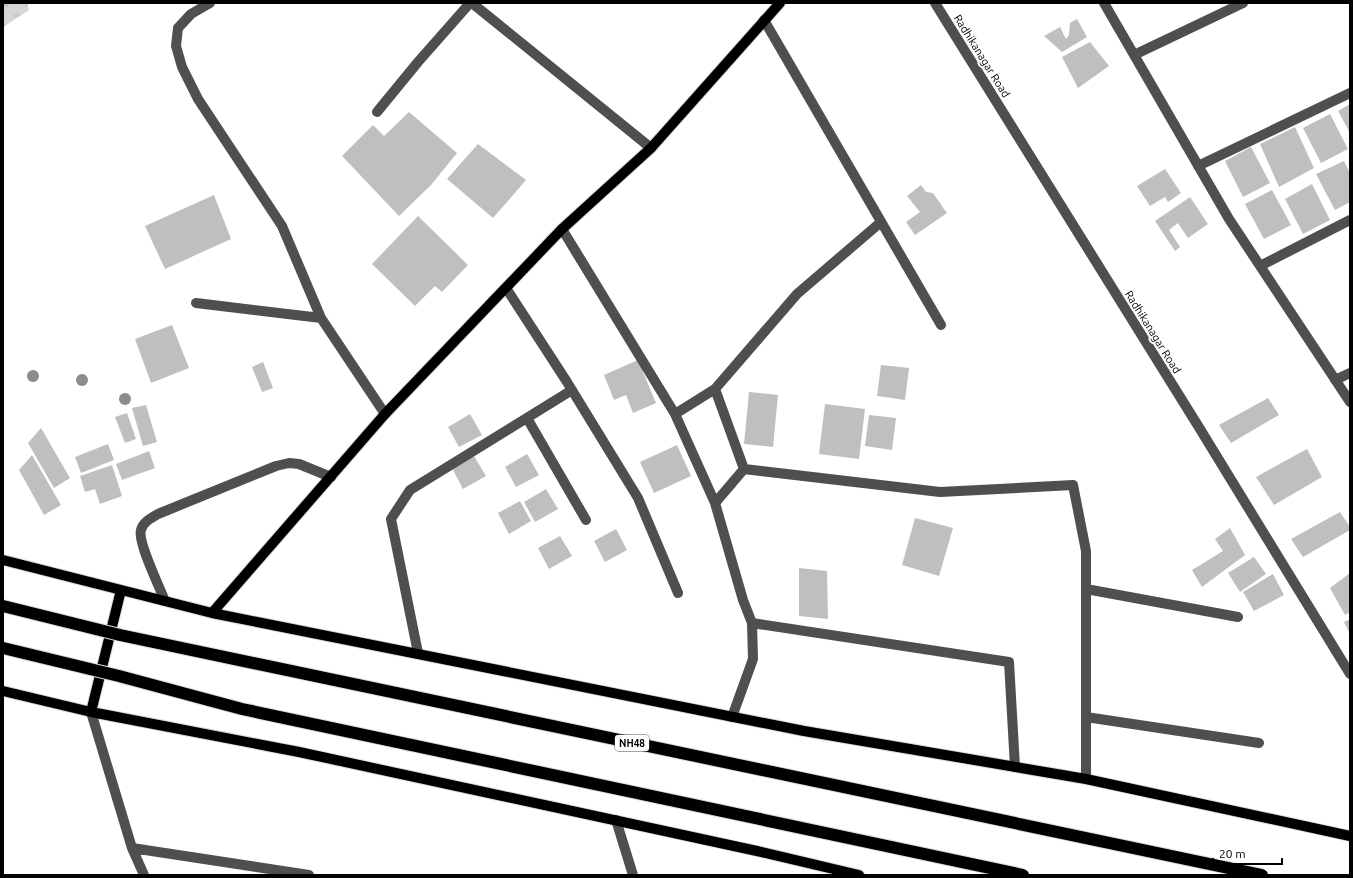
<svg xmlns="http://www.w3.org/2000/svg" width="1353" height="878" viewBox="0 0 1353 878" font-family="Ubuntu,sans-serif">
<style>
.grass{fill:url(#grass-tufts)}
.building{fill:#bfbfbf}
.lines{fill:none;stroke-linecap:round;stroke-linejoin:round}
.major-casing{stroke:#dbdbdb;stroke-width:12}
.minor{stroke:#4f4f4f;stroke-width:10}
.major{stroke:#000;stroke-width:10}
.highway-bridge-casing{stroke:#dbdbdb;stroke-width:14;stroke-linecap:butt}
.highway-bridge{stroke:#000;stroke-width:12}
.tree{fill:#8c8c8c}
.labels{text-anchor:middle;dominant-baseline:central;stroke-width:4;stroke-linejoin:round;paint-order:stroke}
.shield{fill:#fff;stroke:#4c4c4c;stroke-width:1}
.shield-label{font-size:10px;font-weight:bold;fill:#000}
.street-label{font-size:11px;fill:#000;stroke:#fff}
</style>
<defs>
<pattern id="grass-tufts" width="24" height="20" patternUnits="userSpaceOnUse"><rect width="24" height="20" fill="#d6d6d6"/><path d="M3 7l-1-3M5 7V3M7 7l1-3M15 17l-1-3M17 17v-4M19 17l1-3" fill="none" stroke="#b6b6b6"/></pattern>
</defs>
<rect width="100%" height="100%" fill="#fff"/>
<path class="grass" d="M3 3H27L29 10 3 27Z"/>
<path class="building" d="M1077 19 1087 37 1062 52 1044 36 1060 27 1066 39 1069 35 1070 23Z
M1090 42 1109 66 1078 88 1062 57Z
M1350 104V133L1338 111Z
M409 112 457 153 431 185 399 216 342 156 373 125 384 136Z
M1330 114 1348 149 1321 163 1303 128Z
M1295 127 1314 168 1279 187 1260 144Z
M478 144 526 180 493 218 447 179Z
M1251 147 1270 183 1243 197 1225 161Z
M1344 161 1350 173V202L1335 210 1316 174Z
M1165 169 1181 193 1168 202 1165 197 1150 206 1137 186Z
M1312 184 1330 220 1303 234 1285 199Z
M921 185 926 192 933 193 947 213 915 235 906 222 920 212 907 196Z
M1272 190 1291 225 1264 239 1245 204Z
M214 195 231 239 165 269 145 226Z
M1190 197 1208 224 1188 238 1178 223 1169 230 1180 247 1175 251 1155 221Z
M418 216 468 265 442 292 435 286 415 306 372 264Z
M172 325 189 368 151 383 135 339Z
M638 360 656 403 633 413 626 395 614 400 604 375Z
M263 362 273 388 262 392 252 367Z
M881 365 909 368 905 400 877 396Z
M749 392 778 395 773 447 744 444Z
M1268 398 1279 415 1231 443 1219 425Z
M825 404 865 409 859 459 819 454Z
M146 405 157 442 143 446 132 408Z
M127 413 136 439 125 443 115 417Z
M470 414 482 435 459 447 448 427Z
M869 415 896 418 892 450 865 446Z
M41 428 70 478 54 488 28 443Z
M108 444 114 460 81 473 75 457Z
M677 445 691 476 654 493 640 462Z
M1307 449 1322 477 1274 505 1256 477Z
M149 451 155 468 122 480 116 464Z
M527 454 539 475 516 487 505 467Z
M32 455 61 505 44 515 19 470Z
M474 456 486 476 463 489 452 468Z
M112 465 122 496 100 504 95 489 85 492 80 476Z
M546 489 558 509 535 522 524 502Z
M520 501 531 521 509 534 498 513Z
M1340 512 1350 527V530L1303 557 1291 539Z
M915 518 953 528 939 576 902 565Z
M1230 528 1245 555 1202 587 1192 570 1223 551 1215 539Z
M616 529 627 550 605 562 594 541Z
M560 536 572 556 549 569 538 548Z
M1254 557 1266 574 1240 592 1228 573Z
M799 568 827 571 828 619 799 616Z
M1350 573V612L1345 615 1330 588Z
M1273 574 1284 595 1254 611 1243 592Z
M1350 619V634L1344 622Z"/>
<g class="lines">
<g class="major-casing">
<path id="major" d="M3 560 212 613 804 731 1086 779 1350 836
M212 613 385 414 562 229 651 148 780 3
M3 691 91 712 299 752 757 851 859 875
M91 712 121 590"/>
</g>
<path class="minor" d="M210 3 191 14 178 28 176 46 182 67 198 99 282 226 321 318 385 414
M472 3 651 148
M935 3 1200 429 1350 674
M1104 3 1229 219 1350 402
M764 20 941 325
M1134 55 1243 3
M377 112 418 62 470 3
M1198 166 1350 93
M562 229 675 414 715 503 743 600 752 623 753 659 732 717
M1260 266 1350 220
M506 288 567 382 638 498 678 593
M196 303 321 318
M1335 380 1350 373
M715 389 744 469
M675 414 715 389 797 294 881 222
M527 418 586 520
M715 503 744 469 940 492 1073 485 1086 551V779
M1086 589 1238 617
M165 601C160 588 137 541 141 530 143 522 151 518 158 514L276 466 289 463 299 464 331 477
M752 623 1009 662 1015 767
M418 653 391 519 410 490 572 390
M91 712 132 848 144 875
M1086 717 1259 743
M616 820 633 875
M132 848 309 875"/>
<use href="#major" class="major"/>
<g class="highway-bridge-casing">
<path id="highway-bridge" d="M3 606 120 635 1262 875
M3 648 119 676 242 709 1023 875"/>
</g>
<use href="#highway-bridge" class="highway-bridge"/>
</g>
<g class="tree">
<circle cx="33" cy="376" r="6"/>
<circle cx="82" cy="380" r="6"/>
<circle cx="125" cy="399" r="6"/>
</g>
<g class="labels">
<rect class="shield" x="615" y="735" width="34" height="16" rx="3"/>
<g class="shield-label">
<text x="632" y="743">NH48</text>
</g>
<g class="street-label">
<text transform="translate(982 56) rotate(58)">Radhikanagar Road</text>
<text transform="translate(1153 332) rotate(58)">Radhikanagar Road</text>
</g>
</g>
<rect width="1353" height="878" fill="none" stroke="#000000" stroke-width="8"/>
<path d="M1213 858v6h69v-6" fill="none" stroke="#000000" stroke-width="2"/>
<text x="1219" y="858" font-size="12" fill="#000000" stroke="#ffffff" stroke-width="3" paint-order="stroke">20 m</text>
</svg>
